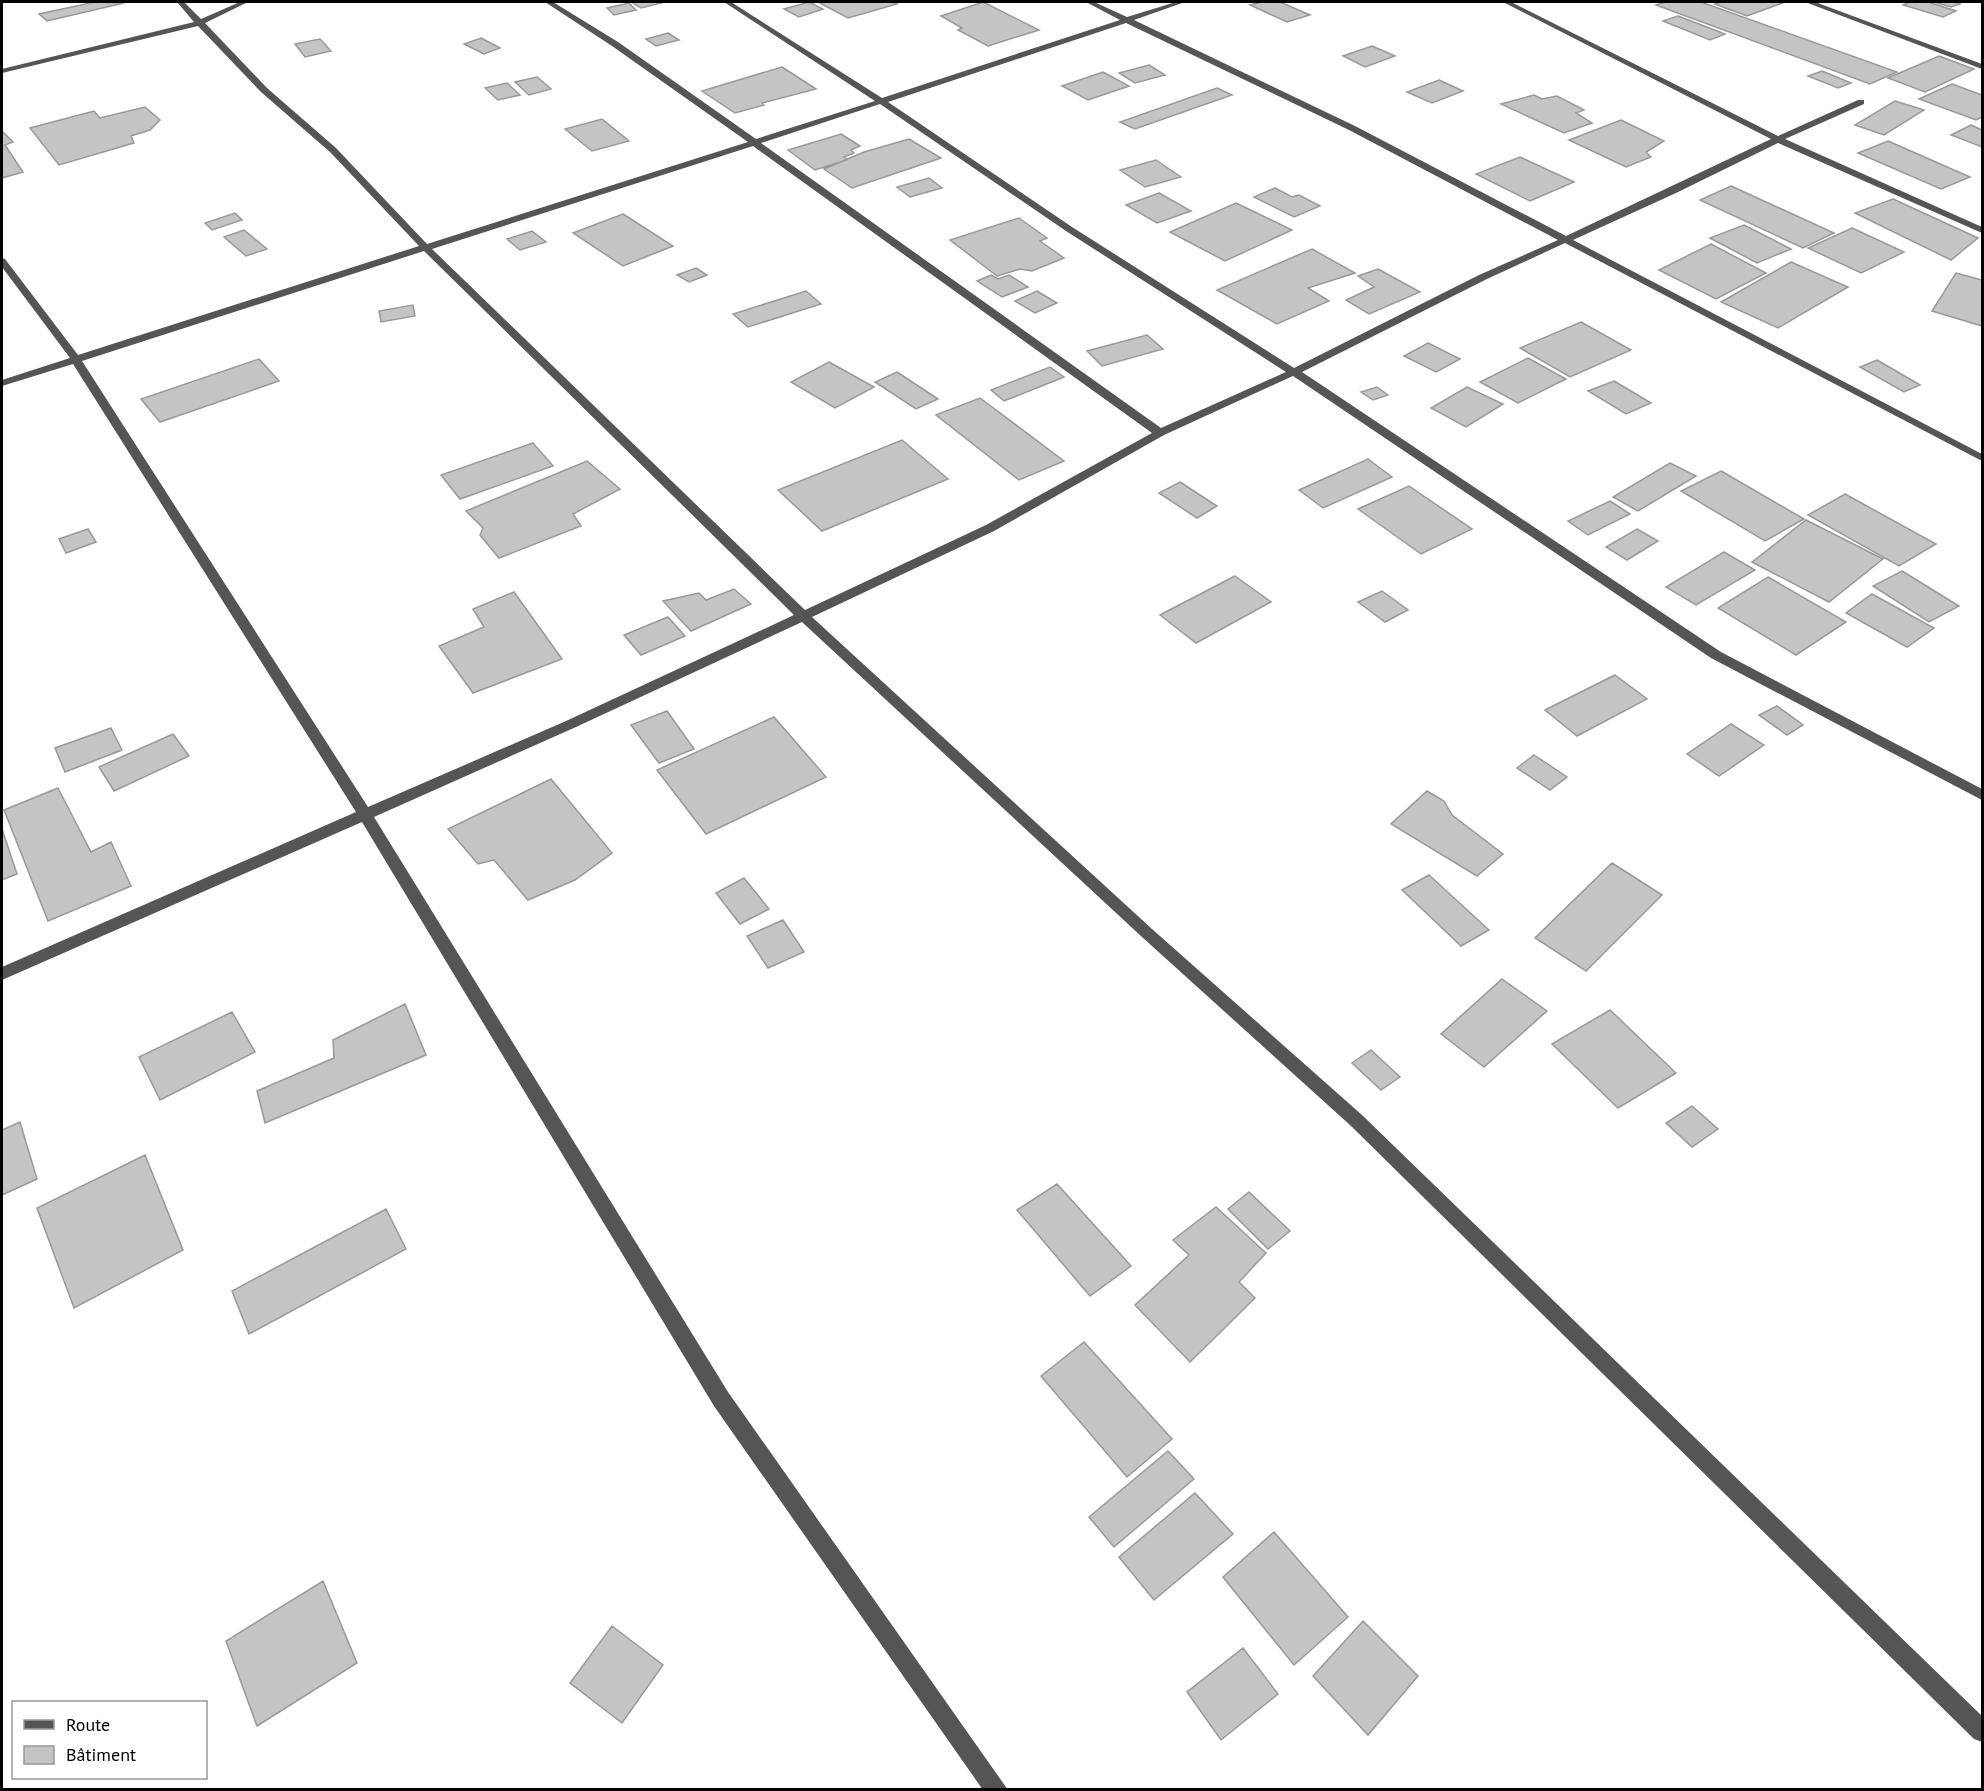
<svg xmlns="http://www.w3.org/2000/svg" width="1984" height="1791" viewBox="0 0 1984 1791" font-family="'PT Sans',sans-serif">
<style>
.building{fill:#c4c4c4;stroke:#999;stroke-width:1.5}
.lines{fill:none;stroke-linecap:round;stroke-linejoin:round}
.minor{fill:#555;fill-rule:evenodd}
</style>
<rect width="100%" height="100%" fill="#fff"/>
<path class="building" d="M95 2 124 3 47 21 39 14Z
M631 2H665L641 8Z
M809 2 823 9 799 17 784 9Z
M818 2H891L897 4 848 18Z
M983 2 1039 30 988 46 958 30 962 28 941 16Z
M1262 2H1280L1310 15 1287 22 1250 5Z
M1665 2H1701L1897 72 1870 84 1656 5Z
M1722 2H1785L1747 16 1715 4Z
M1910 2H1928L1956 11 1943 17 1903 5Z
M1934 2H1954L1960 4 1951 7Z
M629 3 636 10 614 15 607 8Z
M1678 16 1725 34 1710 40 1663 21Z
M668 33 679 40 656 46 646 39Z
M481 38 500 48 484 54 464 44Z
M320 39 331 51 305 57 295 44Z
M1372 46 1395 56 1365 67 1343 56Z
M1939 56 1974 69 1925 92 1888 78Z
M1149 65 1165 75 1135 83 1119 73Z
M782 67 816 89 762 103 764 105 735 113 702 91Z
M1822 71 1851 83 1838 88 1808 76Z
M1103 72 1129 86 1088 100 1062 86Z
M537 77 551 89 529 95 515 82Z
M1439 80 1463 91 1432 103 1407 92Z
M507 83 520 95 498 100 485 88Z
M1952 84 1982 95V117L1976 120 1919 99Z
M1217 88 1232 95 1135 129 1120 122Z
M1534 95 1542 99 1557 96 1584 110 1576 113 1592 123 1564 133 1501 104Z
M1895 101 1924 110 1884 135 1855 125Z
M145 107 160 120 150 130 131 136 134 143 59 165 30 128 94 111 100 118Z
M602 119 629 141 592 151 565 129Z
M1621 120 1664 141 1646 152 1651 157 1626 167 1569 140Z
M1971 125 1982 130V147L1951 135Z
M2 131 13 142 5 145 23 172 2 178Z
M841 134 860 146 851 150 854 153 844 157 847 160 815 170 788 150Z
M909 139 941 158 852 188 824 169 864 152Z
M1888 141 1970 177 1941 189 1858 153Z
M1520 157 1574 182 1530 201 1476 174Z
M1156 160 1181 177 1145 187 1120 170Z
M929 178 942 188 910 197 897 187Z
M1731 186 1834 233 1803 248 1700 200Z
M1275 188 1292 197 1299 195 1320 206 1294 217 1254 197Z
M1159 193 1191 211 1157 223 1126 205Z
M1893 199 1978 238 1951 260 1855 213Z
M1236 203 1292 230 1225 261 1170 232Z
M235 213 242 220 212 230 205 223Z
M623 214 673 246 623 266 573 233Z
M1019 218 1047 238 1040 241 1064 258 1032 271 1020 269 997 276 950 240Z
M1744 225 1791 249 1757 263 1710 238Z
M1852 228 1904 252 1861 273 1808 248Z
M244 230 267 249 246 256 224 237Z
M532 231 546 242 520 250 507 239Z
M1711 244 1766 273 1716 299 1659 270Z
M1312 249 1355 273 1308 288 1329 301 1277 324 1217 290Z
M1791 262 1848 287 1778 328 1721 302Z
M696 268 707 275 689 282 677 275Z
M1378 269 1420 292 1369 314 1346 300 1374 287 1358 276Z
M1956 273 1982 280V326L1932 311Z
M991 275 998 279 1009 275 1028 287 1002 297 977 281Z
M806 291 821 304 748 327 733 314Z
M1037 291 1057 303 1035 313 1015 301Z
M413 305 415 316 381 322 379 311Z
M1581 322 1631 350 1570 377 1520 348Z
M1147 335 1163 349 1102 366 1087 351Z
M1428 343 1460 359 1436 372 1404 356Z
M1528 358 1566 379 1518 403 1480 382Z
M259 359 279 381 160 422 141 399Z
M1877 360 1920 385 1904 392 1860 367Z
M829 362 874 387 835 408 791 382Z
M1050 367 1064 377 1004 401 991 390Z
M897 372 938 399 916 409 875 382Z
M1614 381 1651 403 1626 414 1588 391Z
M1377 387 1388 395 1373 400 1361 392Z
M1467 387 1503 404 1466 427 1431 408Z
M980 398 1064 461 1019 480 936 415Z
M902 440 948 479 822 531 778 490Z
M533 443 553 466 460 499 441 475Z
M1368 459 1392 477 1323 508 1299 490Z
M587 461 620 489 573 514 581 526 499 558 480 535 483 528 466 511Z
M1670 463 1696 476 1638 511 1613 497Z
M1721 471 1804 519 1765 541 1681 491Z
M1180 482 1217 506 1197 518 1159 493Z
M1409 486 1472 529 1421 554 1358 509Z
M1845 494 1936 544 1899 566 1808 515Z
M1610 501 1630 514 1588 535 1568 521Z
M1806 520 1883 559 1829 602 1752 562Z
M88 529 96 542 66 553 59 539Z
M1637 529 1658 541 1627 560 1606 547Z
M1724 552 1755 570 1696 605 1666 587Z
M1902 571 1959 606 1929 622 1873 586Z
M1235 576 1271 602 1196 643 1160 615Z
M1768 577 1846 622 1796 655 1718 608Z
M734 589 751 604 691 631 663 601 699 593 706 600Z
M1382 591 1408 610 1385 622 1358 602Z
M514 592 562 659 473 693 439 646 484 627 473 609Z
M1872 594 1934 628 1907 647 1846 613Z
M668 617 685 636 641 655 624 635Z
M1615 675 1647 699 1577 736 1545 710Z
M1777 706 1803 725 1787 735 1759 715Z
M667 711 694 749 659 763 631 725Z
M774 717 826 777 706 834 657 770Z
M1731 724 1764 745 1719 776 1687 754Z
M111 728 122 750 65 772 55 748Z
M173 734 189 756 114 791 99 767Z
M1534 755 1567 777 1550 790 1517 768Z
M551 779 612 853 575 880 528 900 494 860 478 864 448 829Z
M58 788 91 852 111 842 131 886 48 921 4 810Z
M1427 791 1444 801 1452 815 1503 854 1477 876 1391 824Z
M2 829 17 874 2 880Z
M1612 863 1662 895 1586 971 1535 938Z
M1429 875 1489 930 1461 946 1402 890Z
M744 878 769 909 740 924 716 893Z
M783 920 804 952 768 968 747 936Z
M1502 979 1547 1011 1484 1067 1441 1034Z
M405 1004 426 1055 265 1123 257 1091 334 1058 333 1040Z
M1610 1010 1676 1073 1618 1108 1552 1044Z
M232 1012 255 1052 160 1100 139 1057Z
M1371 1050 1400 1077 1381 1090 1352 1063Z
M1692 1106 1718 1129 1692 1147 1666 1123Z
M20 1122 37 1179 2 1195V1130Z
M145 1155 183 1250 74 1308 37 1208Z
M1057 1184 1131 1266 1090 1296 1017 1210Z
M1249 1192 1290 1231 1268 1249 1228 1209Z
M1216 1207 1266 1253 1239 1282 1255 1298 1190 1362 1135 1305 1189 1255 1173 1240Z
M386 1209 406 1249 249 1334 232 1291Z
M1084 1342 1172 1439 1127 1477 1041 1376Z
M1168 1451 1194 1479 1114 1547 1089 1517Z
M1195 1493 1233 1534 1154 1600 1119 1557Z
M1274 1532 1348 1617 1294 1665 1223 1577Z
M323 1581 357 1663 257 1726 226 1641Z
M1363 1621 1418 1676 1368 1735 1313 1676Z
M612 1626 663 1665 622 1723 570 1683Z
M1243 1648 1278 1694 1221 1740 1187 1692Z"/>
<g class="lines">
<path class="minor" d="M177 2H184L201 19 240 2H248L205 23 267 88 336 148 427 244 748 142 612 46 545 2H553L618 42 756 139 875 101 724 2H731L882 98 1120 20 1086 2H1094L1127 17 1176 2H1185L1134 20 1355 126 1566 236 1771 139 1503 2H1511L1778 136 1858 100H1864V104L1785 139 1982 227V233L1778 143 1676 193 1573 240 1982 454V461L1565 243 1487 279 1302 372 1721 652 1982 789V800L1711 658 1293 376 1164 435 994 531 812 617 1152 929 1362 1115 1982 1716V1742L1974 1739 1350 1125 1142 937 802 622 576 727 374 817 728 1392 1008 1790H983L714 1406 362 822 2 980V967L356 812 73 364 2 386V380L70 358 2 267V258L5 259 78 355 419 246 330 152 261 92 198 26 2 73V69L194 22ZM1126 23 1349 130 1558 240 1479 275 1294 368 1072 227 888 102ZM880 104 1066 231 1286 372 1161 428 761 143ZM753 146 1152 433 986 525 805 610 432 249ZM424 251 794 615 566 721 368 807 82 361Z
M1805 2H1815L1982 64V69Z"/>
</g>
<rect width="1984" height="1791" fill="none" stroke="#000000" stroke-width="6"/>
<rect x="12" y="1701" width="195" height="78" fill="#ffffff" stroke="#999999" stroke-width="1.5"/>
<rect x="24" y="1720" width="30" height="9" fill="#555555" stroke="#999999" stroke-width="1.5"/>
<text x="66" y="1731" font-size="18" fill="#000000">Route</text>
<rect x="24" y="1746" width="30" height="18" fill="#c4c4c4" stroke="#999999" stroke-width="1.5"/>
<text x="66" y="1761" font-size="18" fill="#000000">Bâtiment</text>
</svg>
